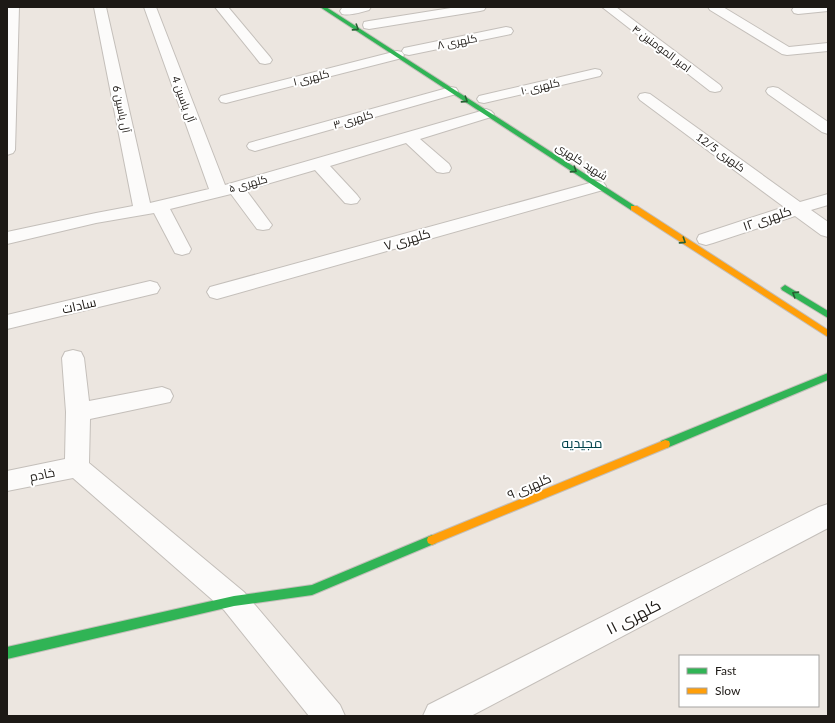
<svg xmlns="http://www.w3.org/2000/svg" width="835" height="723" viewBox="0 0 835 723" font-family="Lato,Cairo,sans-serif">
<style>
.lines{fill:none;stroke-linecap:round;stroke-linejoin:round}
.street-casing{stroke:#c4bfba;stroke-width:2}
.fast-casing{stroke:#c4bfba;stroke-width:2}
.slow-casing{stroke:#c4bfba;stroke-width:2}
.street{fill:#fcfbfa;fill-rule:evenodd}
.fast{fill:#30b455;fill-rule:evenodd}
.slow{fill:#ff9f0a;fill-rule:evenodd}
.oneway{stroke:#265f32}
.labels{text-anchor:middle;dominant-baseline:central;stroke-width:4;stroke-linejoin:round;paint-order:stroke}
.far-street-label{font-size:11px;fill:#1d1915;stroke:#fff}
.street-label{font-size:13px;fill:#1d1915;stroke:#fff}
.neighbourhood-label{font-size:14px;fill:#02434c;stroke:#fff}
.near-street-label{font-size:16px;fill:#1d1915;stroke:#fff}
</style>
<rect width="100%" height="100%" fill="#ece6e0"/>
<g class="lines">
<g class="street-casing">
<path id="street" d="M7 7H19L15 150 13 153 7 155Z
M94 7H106L150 203 209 189 144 7H156L225 185 481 111 486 109 491 111 494 114 491 117 420 139 449 164 451 168 449 172 443 173 437 172 406 143 330 166 357 195 360 199 357 203 351 204 345 203 315 170 246 190 272 225 269 229 263 230 257 229 231 194 170 209 191 249 189 253 182 255 175 253 154 213 96 223 7 244V232L96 213 133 206Z
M215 7H228L270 57 272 60 270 63 265 64 260 63Z
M347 7H371L369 10C361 12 350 16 342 14L340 11 342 8Z
M457 7H486L484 10 480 11 369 29 364 28 363 25 364 22 369 21Z
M602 7H616L720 85 722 88 720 91 715 92 710 91Z
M708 7H723L789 47 828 43V51L787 55 782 54 710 10Z
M794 7H828V11L798 14 794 13 792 10Z
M506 27 511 28 513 31 511 34 409 55 404 54 402 51 404 48 409 47Z
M397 51 402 52 404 55 402 58 226 103 221 102 219 99 221 96Z
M595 69 600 70 602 73 600 76 484 103 479 102 477 99 479 96Z
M451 87 456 88 458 91 456 94 255 151 249 149 247 146 249 143Z
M773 87 778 88 828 122V134L822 132 768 94 766 91 768 88Z
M645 93 650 94 800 202 828 194V205L811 210 828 222V237L821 235 795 216 713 243 706 245 699 243 697 239 699 235 784 207 640 100 638 97 640 94Z
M597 181 603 182 606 186 603 190 217 299 210 297 207 292 210 287Z
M150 281 157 283 160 288 157 293 7 329V315Z
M73 350 81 352 84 358 89 401 162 387 170 390 173 396 170 402 90 419 89 463 244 592 340 705 345 716H309L224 610 73 478 7 491V471L65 459 66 412 62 358 65 352Z
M828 504V528L471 716H423L428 705 819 507Z"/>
</g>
<g class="fast-casing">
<path id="fast" d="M320 7H326L638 208 637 210H631Z
M785 285 828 311V318L782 290 781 288Z
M828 373V380L669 447 665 448 661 447 660 444 661 441Z
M432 535 436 537 437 540 436 543 312 595 234 606 7 659V647L234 596 312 585Z"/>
</g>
<g class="slow-casing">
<path id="slow" d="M631 206H637L828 330V337L631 210Z
M665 440 669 441 670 444 669 447 436 543 432 545 428 543 427 540 428 537Z"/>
</g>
<use href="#street" class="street"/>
<use href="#fast" class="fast"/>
<use href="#slow" class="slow"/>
</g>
<defs><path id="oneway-chevron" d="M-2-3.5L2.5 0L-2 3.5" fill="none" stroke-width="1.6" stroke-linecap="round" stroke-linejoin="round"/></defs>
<g class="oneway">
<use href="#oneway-chevron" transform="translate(356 28) rotate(33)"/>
<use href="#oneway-chevron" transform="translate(465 100) rotate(33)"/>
<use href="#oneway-chevron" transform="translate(574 170) rotate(33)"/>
<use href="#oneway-chevron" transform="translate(683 241) rotate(33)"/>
<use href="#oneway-chevron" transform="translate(795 294) rotate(-148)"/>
</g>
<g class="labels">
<g class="far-street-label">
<text transform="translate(457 41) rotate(-11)">کلهری ۸</text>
<text transform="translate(662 48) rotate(37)">امیر المومنین ۴</text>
<text transform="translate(311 77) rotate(-14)">کلهری ۱</text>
<text transform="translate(540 86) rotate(-13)">کلهری ۱۰</text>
<text transform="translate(184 99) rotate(70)">آل یاسین 4</text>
<text transform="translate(122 109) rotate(78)">آل یاسین 6</text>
<text transform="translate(353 119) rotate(-16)">کلهری ۳</text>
<text transform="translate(721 152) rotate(36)">کلهری 12/5</text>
<text transform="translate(582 161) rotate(33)">شهید کلهری</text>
<text transform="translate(248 183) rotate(-15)">کلهری ۵</text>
</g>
<g class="street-label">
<text transform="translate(767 218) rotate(-19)">کلهری ۱۲</text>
<text transform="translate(407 239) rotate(-16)">کلهری ۷</text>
<text transform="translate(79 305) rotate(-13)">سادات</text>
<text transform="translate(42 474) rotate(-12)">خادم</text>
<text transform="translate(529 486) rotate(-23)">کلهری ۹</text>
</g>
<g class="neighbourhood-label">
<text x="582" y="442">مجیدیه</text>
</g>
<g class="near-street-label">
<text transform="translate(633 616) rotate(-27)">کلهری ۱۱</text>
</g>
</g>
<rect width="835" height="723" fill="none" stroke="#1d1915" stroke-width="16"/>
<rect x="679" y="655" width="140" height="52" fill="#ffffff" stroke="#a5a3a1"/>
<rect x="687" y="668" width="20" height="6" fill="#30b455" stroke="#a5a3a1"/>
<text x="715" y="675" font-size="12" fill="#1d1915">Fast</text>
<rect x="687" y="688" width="20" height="6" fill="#ff9f0a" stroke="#a5a3a1"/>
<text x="715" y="695" font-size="12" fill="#1d1915">Slow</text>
</svg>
